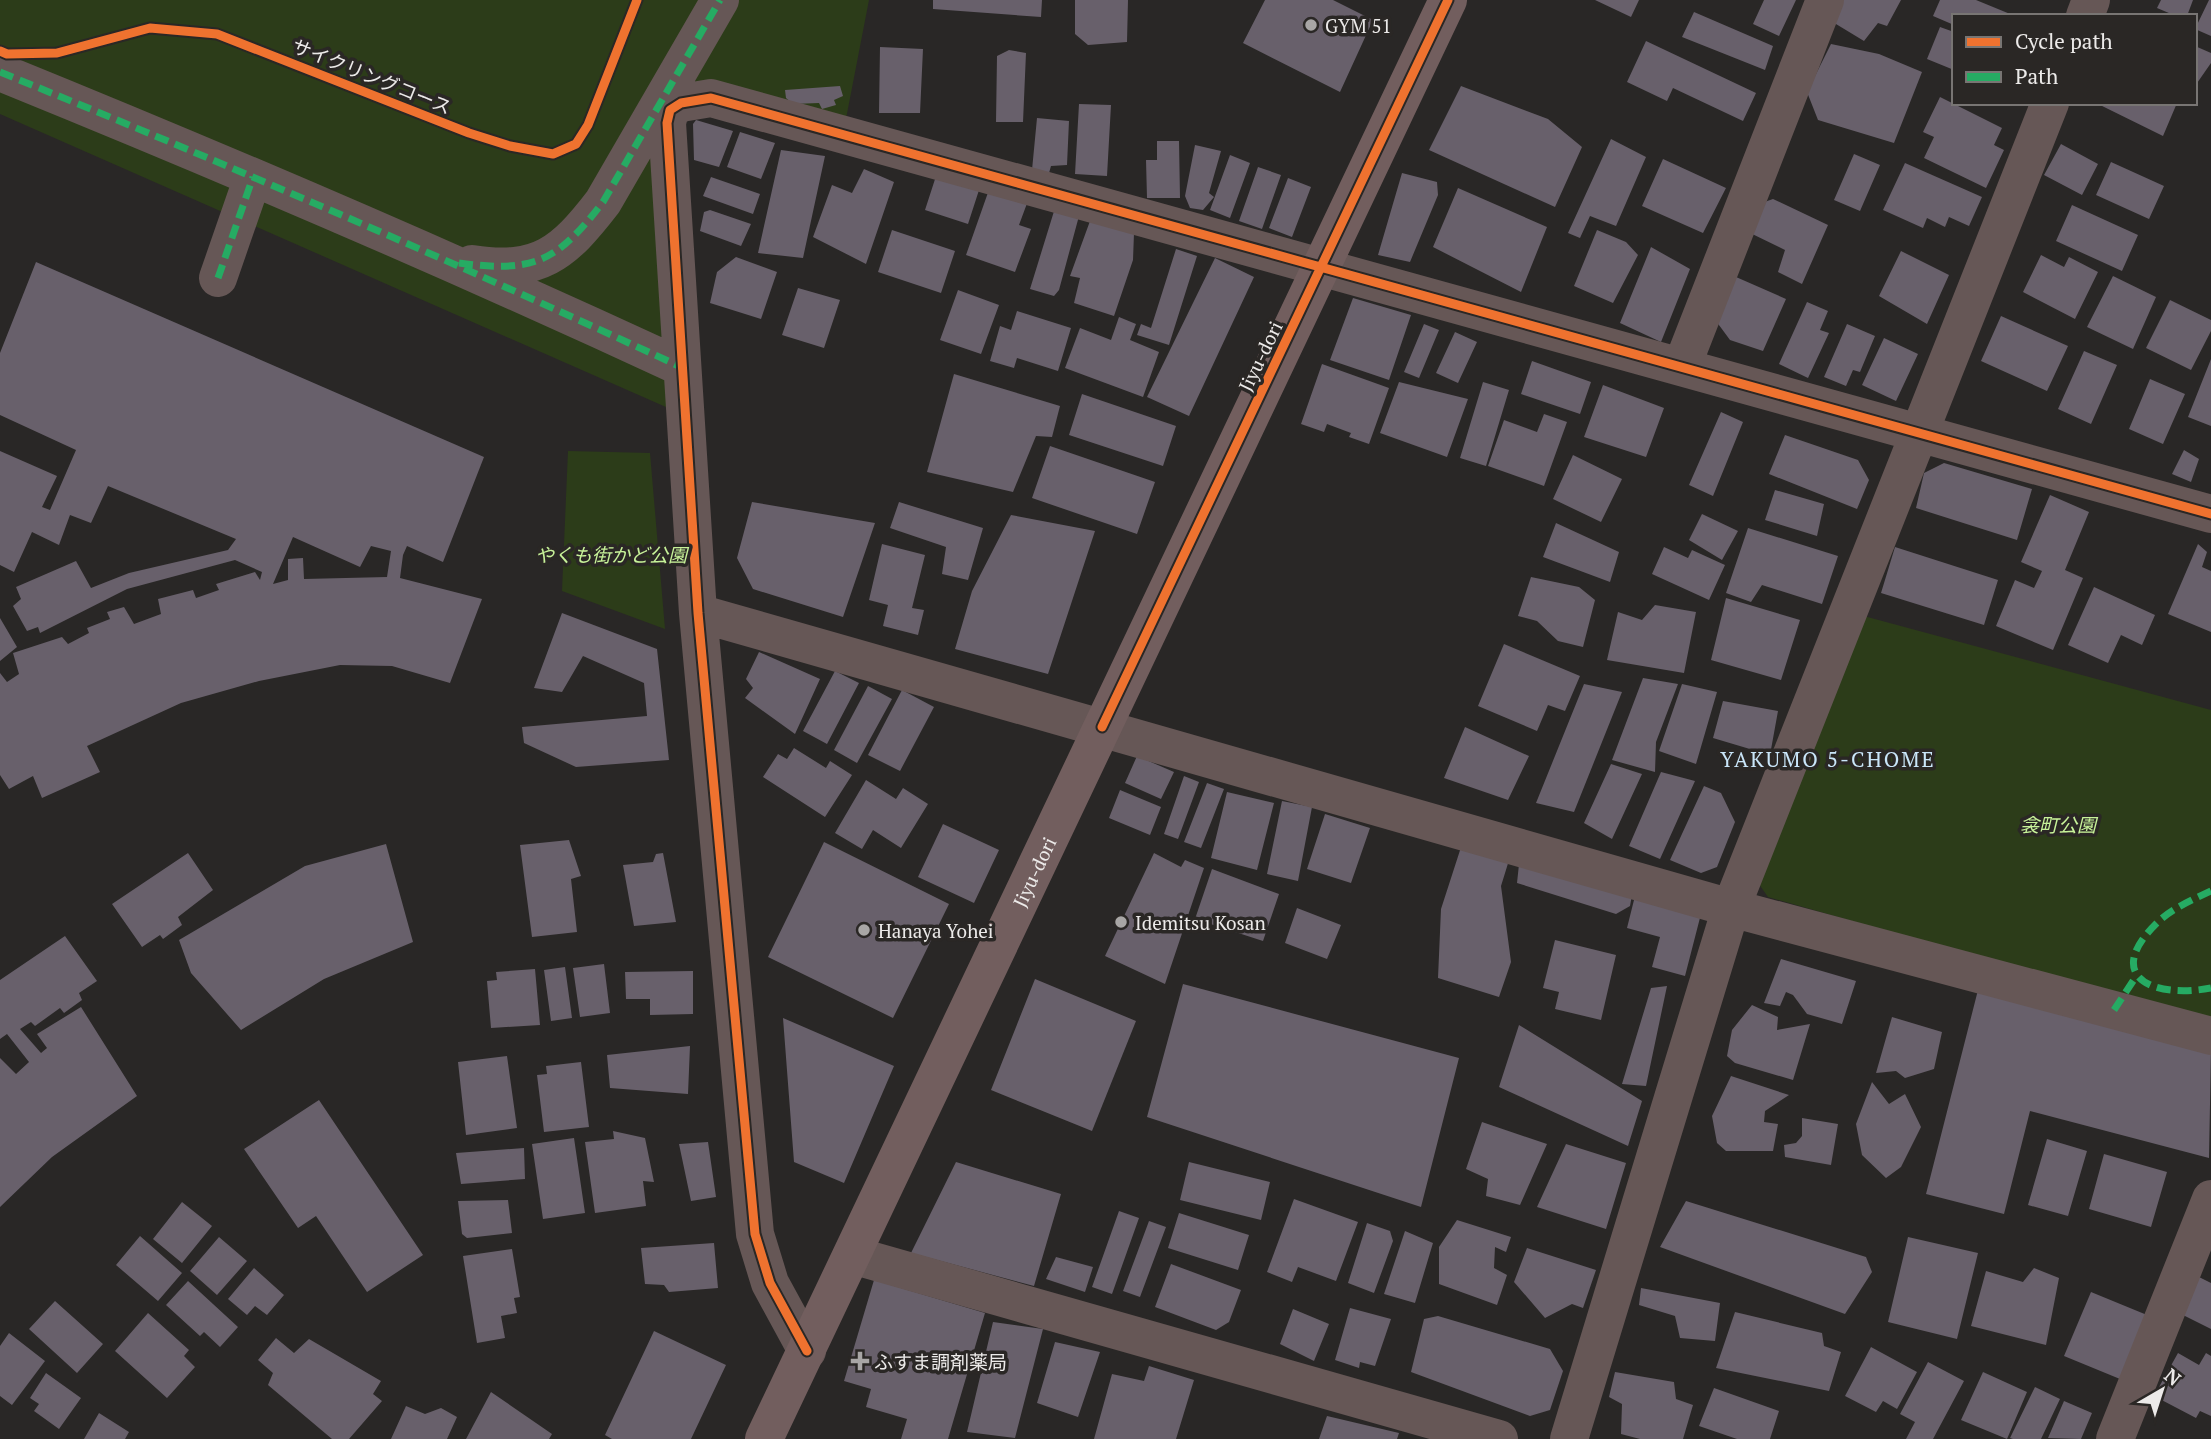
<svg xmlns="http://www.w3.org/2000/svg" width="2211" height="1439" viewBox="0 0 2211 1439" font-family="'PT Serif','Noto Sans JP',serif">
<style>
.green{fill:#2c3c19}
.building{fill:#68606b;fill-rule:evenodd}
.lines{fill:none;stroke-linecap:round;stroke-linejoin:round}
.minor{stroke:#665756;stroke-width:38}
.major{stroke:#725e5e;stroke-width:38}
.quiet{stroke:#26ab63;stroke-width:7;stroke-dasharray:14 7;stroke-linecap:butt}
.cycleway-casing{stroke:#2a2725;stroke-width:13}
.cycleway{stroke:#ef722f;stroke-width:9}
.poi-dot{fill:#a8a6a5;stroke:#2a2725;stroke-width:2.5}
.labels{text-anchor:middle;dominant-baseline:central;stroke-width:7;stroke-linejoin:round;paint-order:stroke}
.poi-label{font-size:19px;fill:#eceae9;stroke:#2a2725;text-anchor:start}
.street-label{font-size:19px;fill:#eceae9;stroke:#2a2725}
.park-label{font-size:19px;font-style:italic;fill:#c7f299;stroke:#2a2725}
.neighbourhood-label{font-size:21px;letter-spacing:2px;fill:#cae6f9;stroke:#2a2725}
</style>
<rect width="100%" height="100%" fill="#292726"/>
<path class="green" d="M0 0H869L845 124 668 95 675 411 0 114Z
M568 451 650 453 665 629 562 591Z
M1860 615 2211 710V1024L1768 897 1754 877Z"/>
<path class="building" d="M933 0H1042L1041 17 933 9Z
M1075 0H1128L1127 42 1088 45 1075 34Z
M1265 0H1333L1373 20 1340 92 1243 43Z
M1595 0H1639L1631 17Z
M1764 0H1796L1779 36 1753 24Z
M1841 0H1901L1887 26 1878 23 1864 41 1831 21Z
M1940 0H1976L2015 16H1954V25L1933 16Z
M2161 0H2193L2187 16H2176L2157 8Z
M2209 0H2211V36L2195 29Z
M1694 12 1773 46 1765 70 1682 37Z
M1940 27 1954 32V70L1927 59Z
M1646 41 1756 93 1743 121 1673 88 1667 101 1627 82Z
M1831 44 1879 54 1922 72 1894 143 1818 120 1807 92Z
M2195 46 2211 53V63L2195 86Z
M880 47 923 49 920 113H879Z
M1009 50 1026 53 1023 122H996L997 56Z
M840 86 843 96 834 100 836 105 822 109 819 103 793 104 786 98 785 90Z
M1461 86 1548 119 1582 147 1555 207 1429 150Z
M1940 97 2002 128 1994 145 2004 150 1986 188 1924 158 1934 137 1923 132Z
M2096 103H2177L2163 136Z
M1079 104 1111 105 1107 176 1075 174Z
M1037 118 1069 121 1067 165 1051 166 1049 173 1032 170Z
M696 120 733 131 719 167 694 160 693 124Z
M740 132 775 143 761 179 727 167Z
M1611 139 1646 157 1616 226 1590 216 1580 238 1568 233Z
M1157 141H1179L1180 198H1147L1146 160H1157Z
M2061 144 2098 164 2082 195 2044 175Z
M1195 145 1221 151 1209 193 1214 197 1203 210 1190 208 1185 196Z
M781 150 825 156 803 258 758 253Z
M1854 154 1880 165 1860 211 1834 200Z
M1230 155 1250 163 1230 218 1210 210Z
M1663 159 1726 188 1703 233 1642 206Z
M2111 162 2164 186 2149 219 2096 195Z
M1905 163 1982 197 1969 226 1949 217 1945 227 1927 218 1923 228 1883 210Z
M1258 167 1281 175 1262 229 1239 221Z
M864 169 894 182 866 264 813 237 832 185 852 193Z
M937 173 980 187 968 224 925 210Z
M1402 173 1437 182 1438 195 1410 262 1378 255Z
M711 177 760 194 753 214 703 196Z
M1288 178 1311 187 1292 237 1269 228Z
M991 184 1029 198 1019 225 1031 229 1015 272 966 255Z
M1458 188 1547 227 1521 292 1433 247Z
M1773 199 1828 225 1802 284 1778 272 1785 250 1744 230 1756 205Z
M2072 205 2138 235 2122 271 2056 241Z
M1055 208 1079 216 1059 290 1054 296 1030 289Z
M710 210 751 224 741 246 700 231 704 212Z
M1090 221 1134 233 1133 260 1114 316 1074 303 1080 278 1070 276Z
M892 230 955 251 941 293 878 272Z
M1597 230 1626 242 1638 255 1613 303 1574 286Z
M1651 247 1690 269 1661 342 1620 323Z
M1176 249 1197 256 1169 345 1137 335 1141 324 1151 328Z
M1901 251 1949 275 1927 324 1879 296Z
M2041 255 2064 267 2069 257 2098 272 2075 319 2023 292Z
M736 257 777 272 761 319 710 303 717 272Z
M1215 258 1254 277 1189 416 1147 397Z
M36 262 484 457 443 562 407 546 403 555 400 578 482 599 450 683 392 666 340 665 259 681 181 703 87 746 100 772 42 798 33 776 9 789 0 775V673L7 682 19 674 13 653 62 637 68 644 89 633 87 628 110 619 107 612 124 607 134 624 161 614 158 599 193 590 196 598 219 590 216 584 255 572 260 580 262 572 235 560 127 589 40 633 38 627 27 631 13 606 21 599 16 587 76 561 91 588 129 573 228 550 236 539 108 486 91 523 70 515 59 545 32 532 14 572 0 565V451L57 476 42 507 50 510 76 450 0 415V353ZM293 537 360 567 371 546 391 551 387 577 304 579 303 558 288 559V580L273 584Z
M2113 276 2156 297 2133 349 2087 327Z
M1736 277 1786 299 1763 351 1730 340 1716 321Z
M798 288 840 300 824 348 782 335Z
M958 290 999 305 981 354 940 340Z
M1353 298 1411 315 1389 380 1330 360Z
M2170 300 2211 320V331L2191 370 2146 348Z
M1807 302 1828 311 1820 330 1829 333 1808 378 1779 364Z
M1017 311 1071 328 1058 371 1017 358 1014 368 990 361 1000 326 1011 330Z
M2001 316 2068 346 2047 391 1981 361Z
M1119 317 1136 324 1130 340 1159 352 1143 397 1065 368 1080 328 1111 340Z
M1424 324 1439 330 1419 378 1404 372Z
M1847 324 1875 336 1860 372 1853 370 1846 386 1824 377Z
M1455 332 1477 342 1458 383 1436 373Z
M1884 338 1918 354 1896 401 1862 385Z
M2084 351 2117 365 2091 424 2058 409Z
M2211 359V426L2188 417Z
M1532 361 1591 382 1580 414 1521 394Z
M1322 364 1389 388 1369 444 1349 437 1351 433 1327 424 1324 432 1301 424Z
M954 374 1060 406 1052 437 1036 436 1013 492 927 472Z
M2150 379 2185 394 2163 444 2129 429Z
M1399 382 1468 399 1447 457 1380 433Z
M1483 382 1509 390 1486 466 1460 458Z
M1603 385 1664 408 1646 457 1584 437Z
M1082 394 1176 426 1163 466 1069 435Z
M1721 412 1743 422 1713 496 1689 485Z
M1544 414 1567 422 1544 486 1488 466 1504 420 1537 432Z
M1785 435 1858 460 1869 480 1857 509 1769 474Z
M1050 446 1155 482 1137 534 1032 498Z
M2184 450 2199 459 2191 482 2172 474Z
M1573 455 1622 479 1601 522 1553 499Z
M1944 463 2032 489 2017 540 1916 508 1924 473Z
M1775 490 1824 504 1817 536 1765 520Z
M2050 495 2089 512 2065 570 2083 578 2053 650 1996 626 2015 580 2034 588 2042 571 2021 562Z
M752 502 875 523 843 617 753 589 737 558Z
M899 502 983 528 968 580 942 574 946 547 890 528Z
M1702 514 1738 531 1722 560 1689 540Z
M1011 515 1095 531 1048 674 955 649 972 591Z
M1556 523 1619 552 1610 582 1543 557Z
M1748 528 1838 556 1822 604 1762 585 1751 602 1726 593Z
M882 544 925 555 912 608 924 610 918 635 883 626 888 605 869 600Z
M2198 544 2207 552 2202 567 2211 571V632L2168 614Z
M1664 547 1688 558 1692 550 1725 565 1709 600 1652 574Z
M1895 547 1998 580 1984 625 1881 593Z
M1531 577 1579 587 1595 600 1583 647 1558 641 1537 621 1518 616Z
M2094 587 2155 615 2142 645 2121 635 2108 663 2068 645Z
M1726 598 1800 620 1781 680 1711 660Z
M1655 605 1696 612 1684 673 1607 660 1618 612 1642 620Z
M562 613 657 649 669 760 576 767 524 743 522 727 647 716 644 683 583 656 562 692 534 688Z
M0 618 17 647 0 661Z
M1504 644 1580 676 1565 711 1548 705 1537 731 1478 706Z
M759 652 820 679 795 734 745 698 753 688 746 679Z
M835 671 859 683 827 744 803 731Z
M1643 678 1678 684 1656 742 1655 772 1612 760Z
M1584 684 1622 692 1574 812 1536 803Z
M1682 684 1717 692 1696 764 1659 751Z
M868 686 892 699 857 763 834 750Z
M902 690 934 707 900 771 868 755Z
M1723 701 1778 711 1770 755 1713 738Z
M1465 727 1529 756 1508 800 1444 778Z
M794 748 826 768 830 761 852 775 825 817 763 777 778 754 787 759Z
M1137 756 1174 772 1161 799 1125 783Z
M1611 764 1642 774 1612 839 1584 823Z
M1661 772 1695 781 1660 859 1629 846Z
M1184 776 1199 782 1178 839 1164 834Z
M866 780 896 799 903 788 928 804 901 848 873 830 862 849 835 833Z
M1207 783 1224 789 1201 848 1184 842Z
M1704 786 1721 793 1735 822 1717 867 1701 873 1670 860Z
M1120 790 1161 807 1150 835 1109 818Z
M1227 792 1274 803 1257 870 1211 858Z
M1282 801 1312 807 1298 881 1267 874Z
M1325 814 1370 828 1351 883 1307 869Z
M943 824 999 850 974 903 918 877Z
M569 840 581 876 571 879 577 932 532 937 520 845Z
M1463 841 1510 857 1501 886 1511 962 1499 997 1438 978 1441 909Z
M824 842 949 904 893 1018 768 957Z
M386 844 413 942 324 979 241 1030 191 973 179 940 305 866Z
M188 853 213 890 178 917 182 925 163 939 160 935 142 947 112 904Z
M663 853 676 922 634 926 623 865 653 862 656 854Z
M1154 853 1181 867 1185 860 1204 868 1165 984 1105 956Z
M1520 855 1633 889 1630 906 1616 914 1517 883Z
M1212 869 1279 894 1263 941 1195 919Z
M1636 892 1702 910 1685 976 1652 967 1660 937 1627 928Z
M1297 908 1341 925 1327 959 1285 943Z
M65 936 97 981 79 993 82 1000 64 1013 60 1008 35 1026 31 1022 20 1029 41 1053 47 1048 37 1034 81 1007 137 1096 52 1157 0 1207V1058L16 1074 29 1062 7 1034 0 1039V980Z
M1555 940 1616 955 1601 1020 1555 1009 1559 992 1543 988Z
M1781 959 1856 981 1842 1024 1807 1014 1793 995 1786 992 1780 1006 1764 1003Z
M604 964 610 1013 580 1017 573 968Z
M565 967 572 1018 551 1021 544 970Z
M535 969 540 1025 491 1028 487 981 497 980 496 972Z
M693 971V1014L650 1015V999H626L625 972Z
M1035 979 1136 1021 1092 1131 991 1090Z
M1183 984 1459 1058 1421 1207 1147 1117Z
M1667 986 1646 1086 1622 1084 1651 988Z
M1978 990 2211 1050 2209 1158 2030 1111 2004 1214 1926 1194Z
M1752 1005 1778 1017 1777 1030 1810 1024 1793 1080 1735 1063 1727 1056 1732 1030Z
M1892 1017 1942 1032 1934 1069 1905 1078 1896 1071 1876 1073Z
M783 1018 894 1066 844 1183 794 1162Z
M1519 1025 1642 1101 1628 1146 1499 1087Z
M690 1046 688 1094 610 1088 607 1055Z
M507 1056 517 1128 466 1135 458 1062Z
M581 1062 589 1127 544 1132 537 1075 547 1074 546 1066Z
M1731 1076 1789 1095 1765 1111 1764 1122 1778 1124 1773 1151H1726L1717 1143 1712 1116Z
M1872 1082 1889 1104 1905 1094 1921 1127 1901 1167 1886 1178 1862 1155 1856 1124Z
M319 1100 423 1255 367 1292 316 1216 298 1228 244 1149Z
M1802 1118 1838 1124 1831 1165 1785 1157 1784 1145 1796 1143 1802 1136Z
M1482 1122 1547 1144 1520 1205 1486 1196 1488 1179 1466 1169Z
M613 1131 645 1138 654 1182 643 1181 646 1206 595 1213 585 1142 614 1139Z
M574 1138 585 1213 543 1219 532 1144Z
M2047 1139 2087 1151 2068 1216 2028 1205Z
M708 1142 716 1197 691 1201 679 1144Z
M1566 1144 1626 1163 1606 1229 1537 1207Z
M524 1148 525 1179 461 1184 456 1153Z
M2104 1154 2167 1172 2151 1227 2089 1209Z
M956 1162 1061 1194 1034 1286 911 1253Z
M1189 1162 1270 1182 1261 1220 1180 1200Z
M1294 1199 1358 1222 1336 1281 1298 1267 1292 1282 1267 1272Z
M508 1200 512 1233 467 1238 462 1234 458 1201Z
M1686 1201 1866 1257 1872 1272 1845 1314 1660 1247Z
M182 1202 212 1226 182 1263 153 1239Z
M1119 1211 1139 1218 1112 1294 1092 1287Z
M1179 1213 1249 1235 1238 1270 1168 1248Z
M1457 1220 1511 1237 1506 1252 1495 1247 1494 1268 1507 1275 1497 1305 1439 1284V1247Z
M1149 1221 1166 1227 1140 1297 1123 1291Z
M1367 1223 1390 1231 1393 1241 1374 1293 1348 1283Z
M1405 1231 1433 1243 1415 1303 1384 1294Z
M140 1236 182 1273 158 1301 116 1265Z
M219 1237 247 1261 217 1295 190 1271Z
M1908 1237 1978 1253 1957 1339 1888 1322Z
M714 1243 718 1288 669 1292 664 1285 645 1284 641 1248Z
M1527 1248 1596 1270 1583 1308 1572 1304 1545 1318 1514 1282Z
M512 1249 520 1297 514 1298 517 1313 501 1316 505 1338 477 1343 463 1256Z
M1056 1257 1093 1267 1085 1292 1046 1279Z
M1171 1264 1241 1290 1229 1322 1216 1330 1155 1307Z
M254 1268 284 1295 267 1315 255 1306 247 1315 228 1299Z
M2034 1268 2059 1278 2046 1345 1971 1326 1986 1271 2023 1282Z
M2199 1277 2211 1283V1329L2181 1314Z
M874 1280 985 1313 948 1439H901L907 1419 866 1407 871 1389 844 1381Z
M188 1281 238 1327 220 1347 204 1332 200 1336 166 1305Z
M1641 1288 1720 1303 1715 1341 1680 1338 1675 1316 1639 1305Z
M2091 1292 2147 1315 2120 1379 2064 1356Z
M55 1301 103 1344 77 1373 29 1329Z
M1350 1308 1391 1319 1375 1366 1360 1362 1359 1368 1335 1360Z
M1293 1309 1329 1324 1314 1361 1280 1344Z
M1735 1312 1822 1333 1824 1346 1841 1352 1829 1391 1716 1368Z
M148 1313 189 1350 184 1356 195 1367 167 1398 115 1351Z
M1438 1316 1550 1349 1563 1371 1550 1410 1530 1416 1411 1372 1424 1319Z
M993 1322 1043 1329 1015 1438 967 1432Z
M654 1331 726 1365 691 1439H612L605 1435Z
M9 1333 45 1361 12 1405 0 1396V1346Z
M276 1338 294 1353 309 1339 381 1381 373 1394 382 1401 349 1439H332L268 1385 273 1373 258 1360Z
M1055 1342 1100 1352 1078 1417 1037 1403Z
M1871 1347 1917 1372 1897 1409 1883 1401 1876 1412 1845 1396Z
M2178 1353 2199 1365 2206 1353 2211 1356V1416L2200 1411 2196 1418 2154 1396Z
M1928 1362 1964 1381 1933 1439H1906L1915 1422 1900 1414Z
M1149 1366 1194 1380 1176 1439H1094L1112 1374 1144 1381Z
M1615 1372 1674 1382 1676 1399 1693 1405 1683 1439H1640L1621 1434 1622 1404 1609 1397Z
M1983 1372 2027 1392 2007 1439 1961 1420Z
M46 1373 81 1398 59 1429 34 1411 39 1404 30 1398Z
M2035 1387 2060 1399 2041 1439H2013L2010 1438Z
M1714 1388 1779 1411 1770 1439H1737L1699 1426Z
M491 1392 552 1434 549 1439H466Z
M2064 1401 2092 1413 2081 1439 2048 1438Z
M406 1406 425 1414 441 1408 457 1417 447 1439H391Z
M99 1413 129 1432 125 1439H84Z
M1327 1416 1399 1433 1397 1439H1319Z"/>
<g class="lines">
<path class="minor" d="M2085 16 2091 0
M0 72C229 165 457 263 681 367
M472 264C539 274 563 254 603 202L720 0
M218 278 253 177
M1682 366 1825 0
M698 613 1731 908 2211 1036
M852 1255 1499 1439
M807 1351 770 1283 755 1234 698 613 667 123 670 110 681 103 711 98 2211 514
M1569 1439 1731 908 2050 103
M2115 1439 2211 1199"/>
<path class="major" id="s1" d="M764 1439 1448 0"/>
<path class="quiet" d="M0 72C229 165 457 263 681 367
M459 263C534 273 557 262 603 202L720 0
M218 278 253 177
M2211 891C2194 899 2173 908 2159 921 2100 977 2154 999 2211 988
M2114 1010 2137 975"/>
<g class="cycleway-casing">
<path id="cycleway" d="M0 51 7 54 57 53 150 28 217 34 469 133 510 146 553 154 576 144 588 125 637 0
M1102 727 1448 0
M807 1351 770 1283 755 1234 698 613 667 123 670 110 681 103 711 98 2211 514"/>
</g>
<use href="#cycleway" class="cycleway"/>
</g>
<g class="poi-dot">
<circle cx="1311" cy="25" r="7"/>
<circle cx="1121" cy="922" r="7"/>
<circle cx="864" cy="930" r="7"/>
<path d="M856.5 1350.5h7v7h7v7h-7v7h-7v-7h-7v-7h7z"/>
</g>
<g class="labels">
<g class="poi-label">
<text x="1325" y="25">GYM 51</text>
<text x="1135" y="922">Idemitsu Kosan</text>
<text x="878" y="930">Hanaya Yohei</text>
<text x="874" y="1361">ふすま調剤薬局</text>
</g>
<g class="street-label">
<text transform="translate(372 76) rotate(22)">サイクリングコース</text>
<text transform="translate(1260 356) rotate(-64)">Jiyu-dori</text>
<text stroke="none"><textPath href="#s1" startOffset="628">Jiyu-dori</textPath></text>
</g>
<g class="park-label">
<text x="611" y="554">やくも街かど公園</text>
<text x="2058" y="824">衾町公園</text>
</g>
<g class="neighbourhood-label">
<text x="1828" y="759">YAKUMO 5-CHOME</text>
</g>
</g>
<rect x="1952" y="14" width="245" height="91" fill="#2a2725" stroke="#787573" stroke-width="2"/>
<rect x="1966" y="37" width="35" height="10" fill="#ef722f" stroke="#787573" stroke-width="2"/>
<text x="2015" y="49" font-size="21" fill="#eceae9">Cycle path</text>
<rect x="1966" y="72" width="35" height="10" fill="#26ab63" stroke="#787573" stroke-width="2"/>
<text x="2015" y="84" font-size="21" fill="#eceae9">Path</text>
<g transform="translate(2162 1390) rotate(39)" stroke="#2a2725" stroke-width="5" paint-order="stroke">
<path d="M0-5L12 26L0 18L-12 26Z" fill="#eceae9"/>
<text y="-10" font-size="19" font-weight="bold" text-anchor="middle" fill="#eceae9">N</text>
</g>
</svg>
